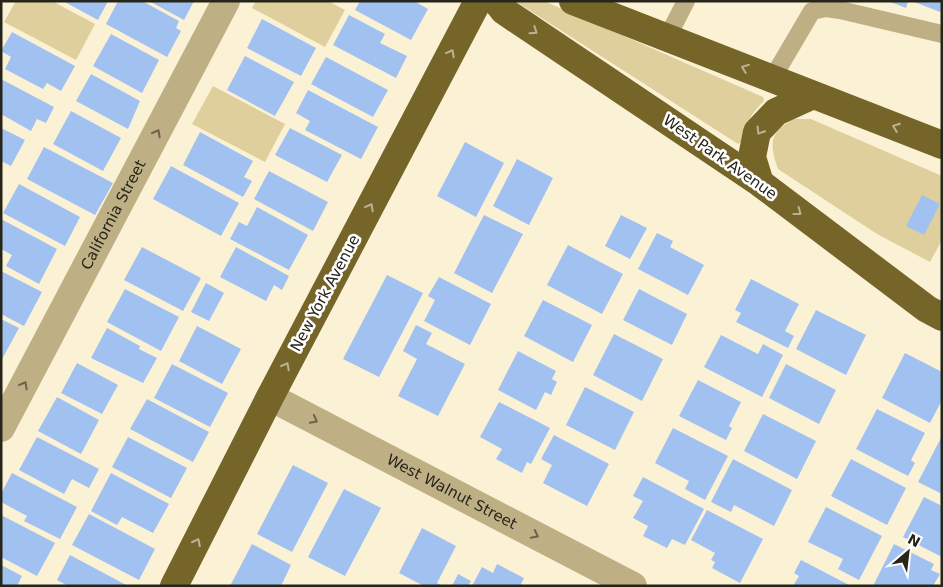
<svg xmlns="http://www.w3.org/2000/svg" width="943" height="587" viewBox="0 0 943 587" font-family="'DejaVu Sans',sans-serif">
<style>
.green{fill:#dfcf9c}
.building{fill:#a1c1f0}
.lines{fill:none;stroke-linecap:round;stroke-linejoin:round}
.lane{stroke:#beb084;stroke-width:18}
.street{stroke:#beb084;stroke-width:28}
.highway{stroke:#766529;stroke-width:28}
.oneway{stroke:#bab294}
.oneway2{stroke:#6b634a}
.labels{text-anchor:middle;dominant-baseline:central;stroke-width:5;stroke-linejoin:round;paint-order:stroke}
.street-label{font-size:15px;fill:#27241a;stroke:#fff}
</style>
<rect width="100%" height="100%" fill="#fbf2d6"/>
<path class="green" d="M16 1H52L95 24 76 60 4 22Z
M256 1H328L345 10 325 47 252 8Z
M515 1H544L763 97 764 101C751 113 746 124 743 141L738 144Z
M213 86 285 124 265 162 192 124Z
M795 119H811L942 176V240L930 262 877 234 778 169C769 144 769 131 795 119Z"/>
<path class="building" d="M63 1H108L98 20Z
M118 1H142L179 21 176 28 181 31 167 57 106 24Z
M149 1H194L184 20Z
M360 1H414L428 9 411 40 355 10Z
M888 1H908L906 8Z
M912 1H942V6L940 12Z
M349 15 385 34 380 43 407 56 396 78 333 45Z
M262 19 316 48 301 76 247 48Z
M12 32 75 66 61 91 47 83 43 89 5 69 11 57 1 51Z
M111 34 159 60 142 93 93 66Z
M245 56 294 82 275 116 227 90Z
M326 57 388 90 373 117 311 84Z
M91 74 140 101 128 129 76 101Z
M1 79 54 107 46 123 37 119 31 131 1 114Z
M308 90 378 127 361 159 305 130 310 121 296 113Z
M71 111 121 138 103 171 53 144Z
M1 128 25 140 11 166 1 161Z
M290 128 342 155 327 182 275 155Z
M200 132 253 161 244 177 252 181 243 197 183 165Z
M465 142 504 163 476 217 437 196Z
M44 147 113 183 95 215 27 179Z
M517 159 553 178 529 225 493 206Z
M171 166 239 203 221 236 153 199Z
M269 171 328 202 313 231 254 199Z
M19 184 80 217 65 246 3 213Z
M922 195 940 204 924 235 906 226Z
M257 207 308 235 289 270 230 239 239 222 247 226Z
M484 215 523 234 492 293 454 273Z
M621 215 647 228 630 259 605 246Z
M1 219 57 249 39 284 6 266 12 255 1 249Z
M657 233 673 241 670 247 704 265 688 295 638 269Z
M568 245 623 274 602 314 547 285Z
M142 247 201 278 183 311 124 280Z
M236 247 289 276 282 290 274 285 266 301 220 277Z
M1 271 42 292 24 326 1 314Z
M387 275 423 293 379 377 343 359Z
M439 277 491 304 470 345 424 321 435 300 428 296Z
M751 279 799 304 785 331 794 336 788 348 736 322 741 313 735 310Z
M206 283 224 293 209 321 191 312Z
M125 289 179 317 161 351 107 322Z
M639 289 687 314 672 345 623 320Z
M543 300 592 325 573 362 524 336Z
M816 310 866 335 846 375 796 349Z
M1 319 19 328 1 361Z
M416 325 432 333 426 344 465 364 438 416 398 396 417 359 403 351Z
M197 326 241 349 222 384 179 361Z
M107 328 140 346 139 349 157 358 143 383 91 358Z
M614 334 663 359 642 401 593 375Z
M721 335 758 354 763 344 783 355 762 397 704 367Z
M518 351 556 371 552 379 557 382 551 395 545 392 536 410 498 390Z
M905 353 942 372V400L930 423 882 398Z
M77 363 118 385 102 414 61 393Z
M172 364 228 393 210 427 154 398Z
M786 364 836 390 819 424 769 398Z
M698 380 741 402 729 426 732 428 726 440 679 416Z
M585 387 634 412 615 450 566 425Z
M57 397 99 420 81 454 38 431Z
M147 399 209 432 193 462 130 429Z
M499 402 550 428 531 464 527 462 522 473 496 459 502 449 480 437Z
M877 409 925 433 911 460 915 463 908 476 856 449Z
M763 414 816 441 797 479 744 451Z
M673 428 728 456 705 500 685 489 689 481 655 463Z
M554 435 609 464 587 506 543 483 552 465 541 459Z
M942 436V494L918 482Z
M37 437 99 469 89 488 72 479 64 494 19 470Z
M128 437 187 468 171 498 112 467Z
M733 459 792 490 774 526 734 505 731 512 711 502Z
M851 459 906 488 887 525 831 496Z
M293 465 328 483 292 552 257 534Z
M12 473 77 507 60 539 24 521 27 516 1 502V494Z
M111 473 169 504 153 533 122 517 117 525 91 511Z
M643 477 704 509 685 545 672 539 667 548 643 536 648 526 633 518 643 501 633 496Z
M344 489 381 508 345 576 308 557Z
M924 497 942 506V557L903 537Z
M826 507 882 536 859 580 838 569 843 559 808 542Z
M707 510 763 539 740 583 712 568 715 562 711 560 715 553 691 540Z
M89 514 155 549 139 580 72 545Z
M1 515 55 543 37 576 1 557Z
M422 528 456 546 437 583 443 586H424L399 573Z
M252 544 291 565 281 586H230Z
M894 544 934 564 931 570 940 574 933 586H873Z
M70 555 128 586H68L57 580Z
M801 560 851 586H793L799 576 794 573Z
M497 564 524 578 521 584 524 586H472L482 567 493 573Z
M1 565 22 576 17 586H1Z
M458 574 471 581 468 586H452Z"/>
<g class="lines">
<path class="lane" d="M667 38 686 1
M772 79 812 11 826 8 840 10 942 34"/>
<g class="street">
<path id="s1" d="M270 397 633 586"/>
<path id="s2" d="M1 428 226 1"/>
</g>
<path class="highway" d="M496 1 504 11 760 183 927 309 942 317
M573 1 942 145
M760 183 752 157 757 132 776 112 813 95
M174 586 270 397 478 1"/>
</g>
<defs><path id="oneway-chevron" d="M-2-3.5L2.5 0L-2 3.5" fill="none" stroke-width="1.6" stroke-linecap="round" stroke-linejoin="round" transform="scale(1.25)"/></defs>
<g class="oneway">
<use href="#oneway-chevron" transform="translate(534 31) rotate(34)"/>
<use href="#oneway-chevron" transform="translate(451 53) rotate(-62)"/>
<use href="#oneway-chevron" transform="translate(745 68) rotate(-159)"/>
<use href="#oneway-chevron" transform="translate(896 127) rotate(-159)"/>
<use href="#oneway-chevron" transform="translate(760 131) rotate(122)"/>
<use href="#oneway-chevron" transform="translate(370 207) rotate(-62)"/>
<use href="#oneway-chevron" transform="translate(798 212) rotate(37)"/>
<use href="#oneway-chevron" transform="translate(286 366) rotate(-62)"/>
<use href="#oneway-chevron" transform="translate(197 542) rotate(-63)"/>
</g>
<g class="oneway2">
<use href="#oneway-chevron" transform="translate(157 133) rotate(-62)"/>
<use href="#oneway-chevron" transform="translate(24 385) rotate(-62)"/>
<use href="#oneway-chevron" transform="translate(314 420) rotate(28)"/>
<use href="#oneway-chevron" transform="translate(535 535) rotate(27)"/>
</g>
<g class="labels">
<g class="street-label">
<text transform="translate(720 157) rotate(35)">West Park Avenue</text>
<text stroke="none"><textPath href="#s2" startOffset="241">California Street</textPath></text>
<text transform="translate(325 293) rotate(-62)">New York Avenue</text>
<text stroke="none"><textPath href="#s1" startOffset="205">West Walnut Street</textPath></text>
</g>
</g>
<rect width="943" height="587" fill="none" stroke="#27241a" stroke-width="5"/>
<g transform="translate(908 552) rotate(28)" stroke="#ffffff" stroke-width="4" paint-order="stroke">
<path d="M0-4L9 19L0 12L-9 19Z" fill="#27241a"/>
<text y="-8" font-size="14" font-weight="bold" text-anchor="middle" fill="#27241a">N</text>
</g>
</svg>
